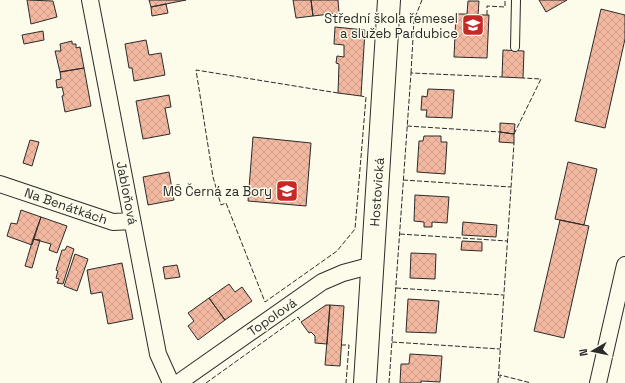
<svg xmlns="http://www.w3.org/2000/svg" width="625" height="383" viewBox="0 0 625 383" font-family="'Space Grotesk',sans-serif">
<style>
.building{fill:url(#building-cross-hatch);stroke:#2b2b2b}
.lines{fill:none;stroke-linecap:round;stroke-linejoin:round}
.lane-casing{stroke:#2b2b2b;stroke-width:10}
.street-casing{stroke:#2b2b2b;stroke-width:18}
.secondary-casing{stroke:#2b2b2b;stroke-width:24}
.lane{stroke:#fdfbea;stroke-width:8}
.street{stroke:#fdfbea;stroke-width:16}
.secondary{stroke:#fdfbea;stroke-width:22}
.fence{stroke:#2b2b2b;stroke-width:1;stroke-dasharray:5 2;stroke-linecap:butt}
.labels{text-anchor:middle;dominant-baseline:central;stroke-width:3;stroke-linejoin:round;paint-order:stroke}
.poi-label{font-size:13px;fill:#2b2b2b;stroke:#fdfbea;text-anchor:end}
.street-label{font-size:13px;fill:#2b2b2b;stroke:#fdfbea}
</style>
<defs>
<pattern id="building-cross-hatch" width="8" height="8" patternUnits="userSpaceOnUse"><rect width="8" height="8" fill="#f2b8a0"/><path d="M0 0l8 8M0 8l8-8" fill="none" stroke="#d09e8a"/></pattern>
</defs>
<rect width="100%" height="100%" fill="#fdfbea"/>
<path class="building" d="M27 0 53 1 57 17 31 24Z
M149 0H186L151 7Z
M293 0H311L313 16 296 18Z
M311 0H338L339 13 313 16Z
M539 0H567L546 12Z
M468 1H479L478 15H489L487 58 454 57 456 14H467Z
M166 4 168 13 152 16 151 7Z
M601 9 625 15V39L605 128 575 121Z
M335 27 365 30 361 96 338 93 339 64 336 63 337 56 344 57V45L334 44Z
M43 31 44 40 24 44 22 35Z
M146 40 149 55 161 53 165 75 134 81 132 68H129L125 44Z
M72 41V44H76V48L80 47 84 68 60 72 55 51H61L60 44Z
M503 50 524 51 523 78 502 77Z
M84 68 91 106 65 112 62 96 64 95 62 87 57 88 56 80 61 79 60 72Z
M428 89 454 90 452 118 426 117 427 110H421L422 96 427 97Z
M169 95 171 107 165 108 170 134 143 139 136 101Z
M500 123 515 124 514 134 500 132Z
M500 132 514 134V143L499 142Z
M424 136H441V142H447L445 174 417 172 419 141H423Z
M253 137 311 143 306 206 248 201Z
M30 140 39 142 32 166 23 163Z
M568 162 597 169 584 225 555 219Z
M169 172 174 200 148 205 143 177Z
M415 195 449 197 447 223 432 222V227H424V222L414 221Z
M21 210 41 217 32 245 7 236 11 223 17 224Z
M41 217 67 226 57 253 49 250 51 244 33 239Z
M560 220 589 226 564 338 534 331Z
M463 222 497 225 496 237 462 235Z
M33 239 40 240 32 268 25 266Z
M462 241 482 242V251L461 250Z
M67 246 74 249 63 284 57 283 59 279 56 278 58 271 56 270 62 250H65Z
M411 253 436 254 435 279 410 278Z
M75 254 88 259 77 291 64 286Z
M122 263 133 319 108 324 102 292 91 294 87 270Z
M177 265 180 277 165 279 163 267Z
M229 284 235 292 242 287 252 301 225 320 209 298Z
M209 298 225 320 198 340 188 326 194 321 188 313Z
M408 299 439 301 436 333 406 332Z
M326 305H330L327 344 315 343V336L311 332 309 333 301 322Z
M330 305 344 306 340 366 325 365Z
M410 354 442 356 440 382 421 381V383H400L401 364H409Z"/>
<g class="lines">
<g class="lane-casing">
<path id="lane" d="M515 47 516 0"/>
</g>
<g class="street-casing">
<path id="street" d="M90 0 158 354 171 383
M0 184 113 222 132 221
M178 383 322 282 343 273 373 265
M598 383 625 265"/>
</g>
<g class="secondary-casing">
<path id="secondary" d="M365 383 389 0"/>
</g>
<use href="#lane" class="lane"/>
<use href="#street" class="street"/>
<use href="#secondary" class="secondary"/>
<path class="fence" d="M487 15V6L505 7V0
M411 73 414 20 422 0
M338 93 196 70 213 177 221 205 226 203 265 302 337 251 355 229 366 97 361 96
M407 126 500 132
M514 134 541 79 523 78
M403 180 511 187
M400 234 507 241
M396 288 503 295
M392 342 500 349
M341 345H349L346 383
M500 378V375L531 383
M206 383 298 317 301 322
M389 383 411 73 502 77
M498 383 514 143"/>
</g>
<defs>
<g id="school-square" transform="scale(1.15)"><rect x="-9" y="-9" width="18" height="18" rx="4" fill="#c62828" stroke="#fdfbea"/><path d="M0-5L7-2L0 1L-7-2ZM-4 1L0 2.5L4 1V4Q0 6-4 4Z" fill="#fff"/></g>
</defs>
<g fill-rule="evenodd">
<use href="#school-square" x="473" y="25"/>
<use href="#school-square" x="287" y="191"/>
</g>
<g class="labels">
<g class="poi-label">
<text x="458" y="18">Střední škola řemesel<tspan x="458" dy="15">a služeb Pardubice</tspan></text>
<text x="272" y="191">MŠ Černá za Bory</text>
</g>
<g class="street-label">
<text transform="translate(377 192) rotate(-86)">Hostovická</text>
<text transform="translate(127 193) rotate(79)">Jabloňová</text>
<text transform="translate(66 206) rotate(19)">Na Benátkách</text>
<text transform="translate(272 317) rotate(-35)">Topolová</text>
</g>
</g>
<g transform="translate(593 351) rotate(261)" stroke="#fdfbea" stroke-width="3" paint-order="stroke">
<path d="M0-3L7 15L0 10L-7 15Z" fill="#2b2b2b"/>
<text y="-6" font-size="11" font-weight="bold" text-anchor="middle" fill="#2b2b2b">N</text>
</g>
</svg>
